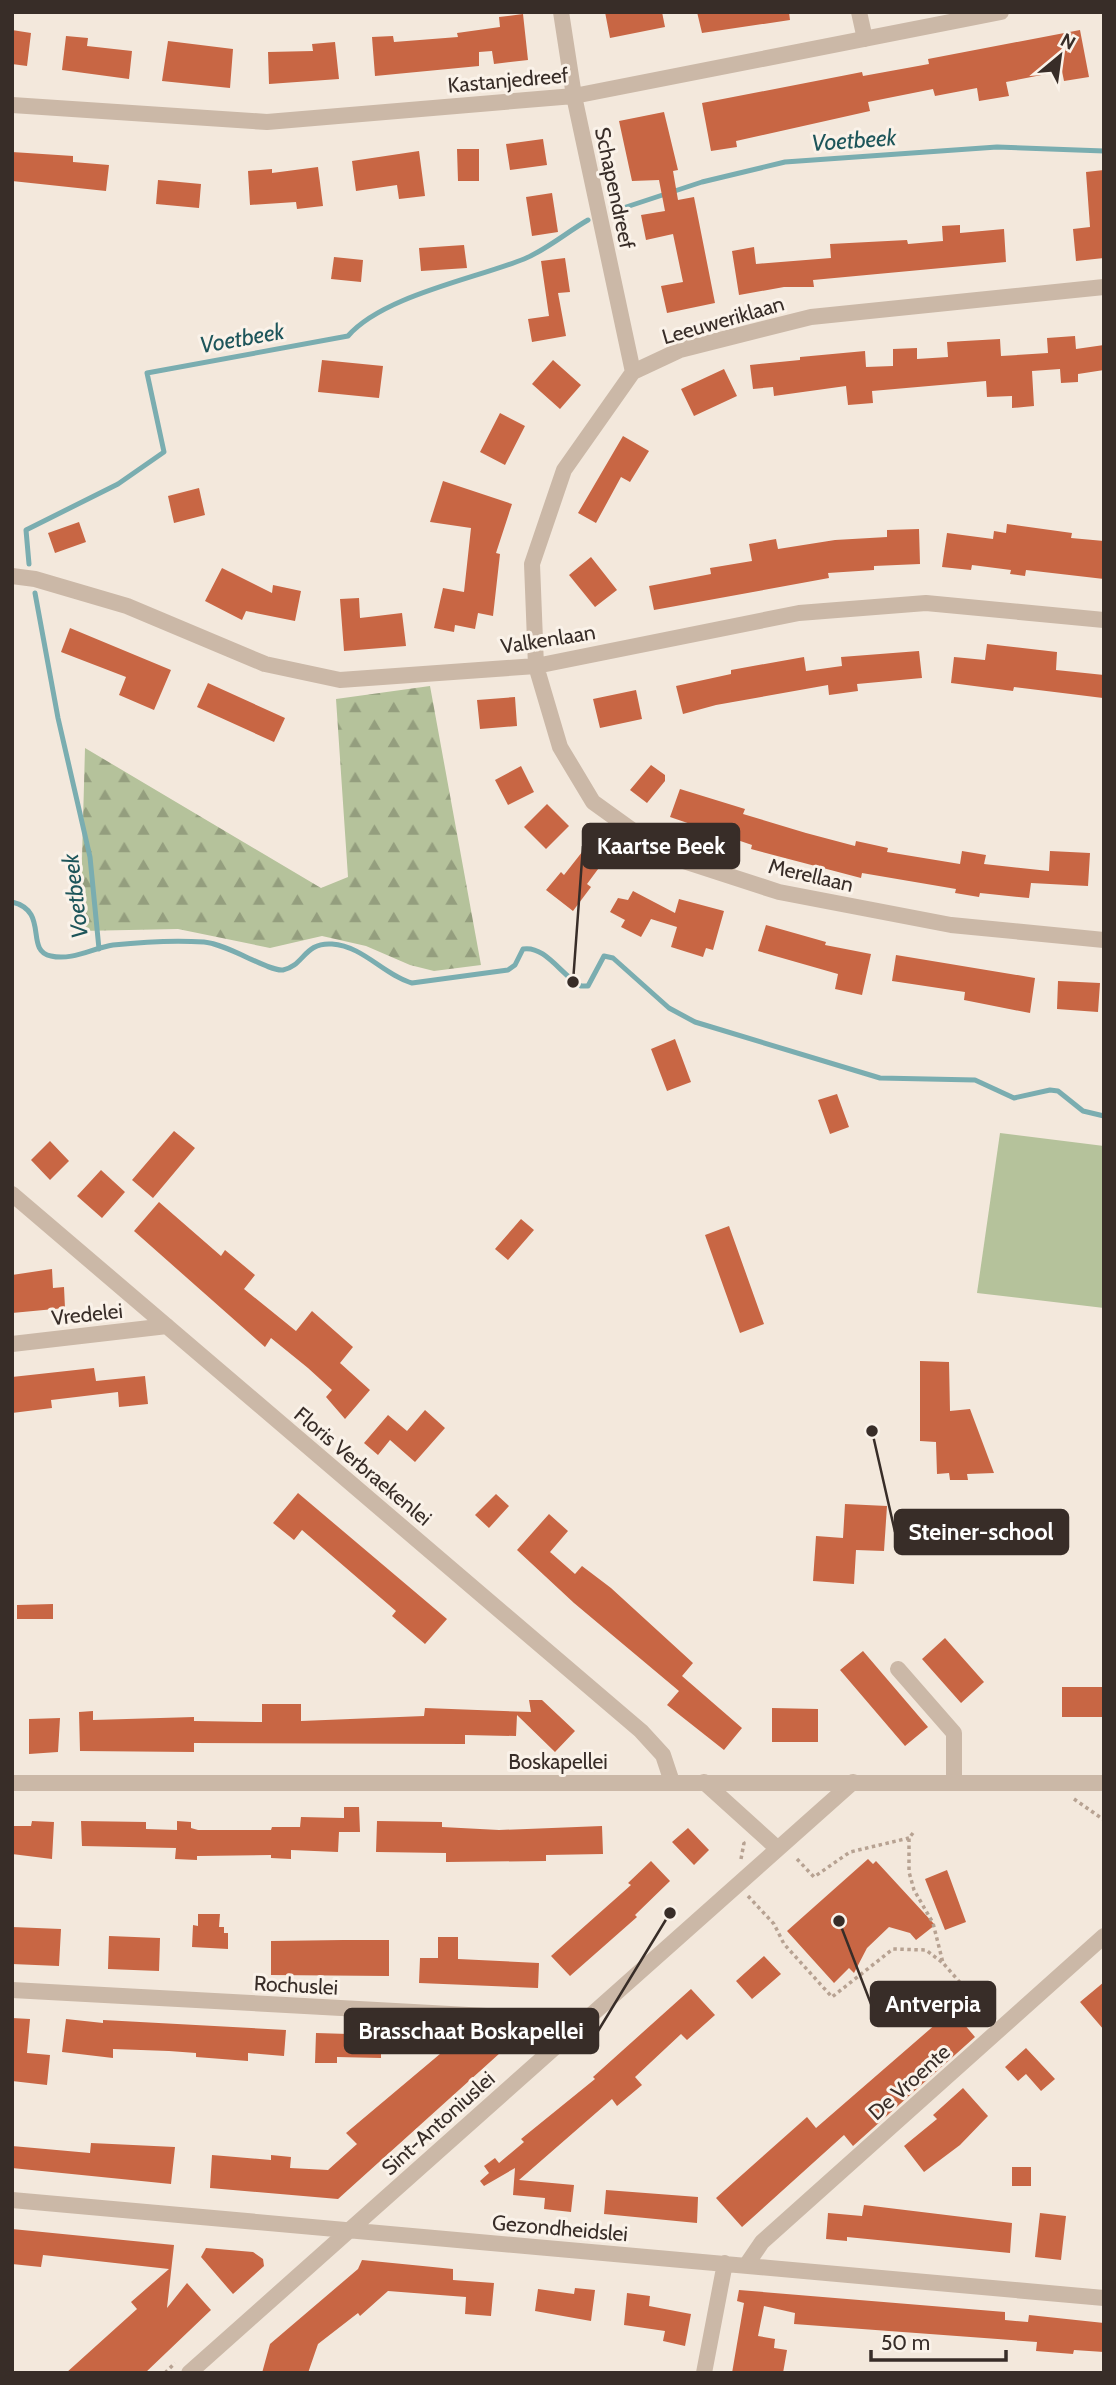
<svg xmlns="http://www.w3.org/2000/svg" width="1116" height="2385" viewBox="0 0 1116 2385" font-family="Cabin,sans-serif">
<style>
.forest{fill:url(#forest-firs)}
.garden{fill:#b5c29b}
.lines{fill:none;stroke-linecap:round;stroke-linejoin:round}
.stream{stroke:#7aadb0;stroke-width:5}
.building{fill:#c86644}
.path{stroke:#b7a292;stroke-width:3.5;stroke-dasharray:3.5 3.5;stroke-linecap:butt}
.minor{stroke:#cbb8a7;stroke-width:16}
.labels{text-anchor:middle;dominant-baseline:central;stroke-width:6;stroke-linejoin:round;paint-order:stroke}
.street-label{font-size:21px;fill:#382d28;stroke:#faf2e9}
.water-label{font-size:23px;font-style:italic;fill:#1d555a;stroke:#faf2e9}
.leader{fill:none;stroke:#382d28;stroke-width:2.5}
.callout-dot{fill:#382d28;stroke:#faf2e9;stroke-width:2.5}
.callout{fill:#382d28;stroke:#382d28;stroke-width:2.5}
.callout-label{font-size:23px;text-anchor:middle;font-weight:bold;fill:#fff}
</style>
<defs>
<pattern id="forest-firs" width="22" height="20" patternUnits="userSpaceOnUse" patternTransform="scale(1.75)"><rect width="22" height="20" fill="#b5c29b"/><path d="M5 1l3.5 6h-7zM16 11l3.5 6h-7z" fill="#949e7e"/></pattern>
</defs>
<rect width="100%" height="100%" fill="#f3e8dc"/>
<path class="forest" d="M430 686 481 965 434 971 410 965 366 946 322 936 270 948 178 929 80 931 85 748 321 888 348 877 336 699Z"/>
<path class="garden" d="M1000 1133 1104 1146V1308L977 1293Z"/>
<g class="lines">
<path class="stream" d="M614 211 702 182 785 162 997 147 1104 151
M29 564 26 530 118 484 164 452 147 373 348 336C383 296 474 279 524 259 546 250 567 232 588 220
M35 593 58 718 90 857 99 949
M12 902C50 911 24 951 51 956 72 961 93 948 113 945 141 942 176 940 204 942 228 944 269 972 283 970 304 966 304 942 332 944 363 946 384 975 412 983L508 970 515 965 523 949C545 945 562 976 581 986H588L604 956 613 958 669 1008 695 1022 880 1078 975 1080 1014 1098 1050 1090 1058 1091 1083 1111 1104 1116"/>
</g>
<path class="building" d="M605 12H662L665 27 610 38Z
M697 12H789L790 20 702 33Z
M523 14 528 60 494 64 492 51 479 52V66L375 76 372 37 393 36 394 42 458 37 457 33 500 27 499 17Z
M12 30 31 33 27 66 12 64Z
M1080 30 1089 77 1064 81 1062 71 1006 82 1009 96 979 101 977 88 935 96 933 89 868 102 870 111 736 141 737 147 711 151 702 103 862 72 863 76 929 64 928 59Z
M66 36 88 38 87 46 132 51 129 79 62 70Z
M168 41 233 49 230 88 162 81Z
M335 42 339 79 269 84 268 52 313 51 312 44Z
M664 112 678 170 673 171 678 200 694 197 715 303 667 313 661 286 683 282 673 234 646 240 641 215 665 211 659 180 632 181 619 121Z
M543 139 547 165 510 170 506 144Z
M457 149H479V181H458Z
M419 151 425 196 399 199 397 185 356 191 352 161Z
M12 152 73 156V162L109 165 106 191 12 181Z
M318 167 323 206 297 209 296 202 250 205 248 171 272 169V173Z
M1104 170V258L1076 261 1073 229 1090 227 1086 172Z
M158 180 201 184 199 208 156 204Z
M552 193 558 232 532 236 526 197Z
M960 225V233L1004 229 1006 262 813 280 814 287H784L739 295 732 251 754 247 756 264 831 258 830 244 907 240 908 244 943 241 942 226Z
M464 245 467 268 421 271 419 248Z
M334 257 363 260 361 282 331 279Z
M565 258 570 292 558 293 566 336 532 342 528 319 549 316 541 261Z
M1075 336 1076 349 1104 345V370L1078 374V382L1061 383 1060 369 1032 371 1034 406 1012 408V396L987 397 986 381 872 391 873 403 848 405 846 386 774 396 773 387 753 389 750 365 800 360V357L865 351 866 367 893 366V349L917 348V359L948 357 947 342 1000 339 1001 356 1048 353 1047 338Z
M322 360 383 366 379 398 318 392Z
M553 360 581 385 560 409 532 384Z
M724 369 737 396 694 416 681 389Z
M500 413 525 426 505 465 480 452Z
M623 436 649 451 630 482 621 477 596 523 578 513Z
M443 481 512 504 496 553 500 554 493 616 478 613 475 629 455 625 454 632 434 628 443 588 464 592 471 528 430 522Z
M199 488 205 515 174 523 168 496Z
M79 522 86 542 55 553 48 533Z
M1007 524 1072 533 1071 538 1104 541V579L1026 570 1025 576 1010 574 1011 570 972 565 971 570 942 567 947 533 993 539 994 531 1006 533Z
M919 529 920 564 874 566V570L828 573 829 578 654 610 649 586 711 574 710 568 752 561 749 544 776 539 778 549 835 540 887 537V530Z
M591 557 617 590 595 607 569 575Z
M222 568 272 593 273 585 301 591 295 621 246 611 242 620 205 601Z
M359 598 360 618 402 613 406 646 344 651 340 599Z
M70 628 171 670 154 710 119 695 126 677 61 652Z
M987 644 1057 652 1056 670 1104 675 1103 698 1014 687 1013 691 951 683 954 657 985 660Z
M919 651 922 678 857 684 858 691 829 695 828 685 716 705 683 714 676 686 731 674V670L804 657 806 671 842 666 841 657Z
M208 683 285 718 274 742 197 707Z
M636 690 642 719 600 728 593 699Z
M515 697 517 726 480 729 477 700Z
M651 765 665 775V781L647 803 630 790Z
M521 766 534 792 508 805 495 780Z
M680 789 745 809 743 814 806 833 855 846 856 841 888 848 887 852 960 864 962 851 986 855 984 864 1049 871 1050 851 1090 853 1088 886 1031 883 1029 898 980 893 979 897 955 893 956 889 862 873 861 878 751 849 752 845 670 817Z
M547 804 569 826 546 849 524 827Z
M586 847 604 861 587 884 591 887 573 911 546 890 561 872 564 875Z
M633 891 675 913 679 899 724 911 713 950 706 948 703 957 671 947 677 927 651 919 641 937 621 927 625 920 610 912 618 898 628 900Z
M766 925 826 942 825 945 871 954 862 995 835 989 838 974 758 951Z
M896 955 1035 978 1030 1013 964 1000 965 992 892 981Z
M1058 981 1100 983 1098 1012 1057 1009Z
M675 1039 691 1082 667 1091 651 1049Z
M837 1094 849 1127 830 1134 818 1100Z
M174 1131 195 1148 153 1198 132 1180Z
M50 1141 69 1161 50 1180 31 1160Z
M101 1170 125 1192 102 1218 77 1196Z
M159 1202 221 1256 225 1250 255 1275 244 1289 296 1331 312 1311 353 1347 340 1363 370 1390 345 1419 326 1397 332 1390 308 1368 271 1338 265 1347 134 1231Z
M521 1219 534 1230 508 1260 495 1249Z
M729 1226 764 1324 740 1333 705 1235Z
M52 1269 53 1288 64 1287 65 1308 12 1313V1275Z
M920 1361 949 1362 950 1411 970 1409 994 1473 967 1474 968 1480H950L949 1473 937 1474 936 1442 920 1441Z
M94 1368 96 1381 145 1376 148 1404 119 1407 118 1392 51 1400 52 1408 12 1413V1377Z
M425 1410 445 1428 415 1462 390 1440 378 1455 364 1443 388 1415 407 1431Z
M298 1493 447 1619 425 1644 392 1616 396 1611 302 1530 294 1540 273 1523Z
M496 1494 509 1506 489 1528 475 1515Z
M845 1504 887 1506 884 1551 856 1550 854 1584 813 1581 816 1536 843 1538Z
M549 1514 568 1531 550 1552 575 1574 582 1566 611 1588 693 1663 682 1676 742 1728 724 1750 667 1705 679 1691 574 1603 517 1550Z
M53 1604V1619H17V1605Z
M945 1638 984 1682 961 1703 922 1659Z
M863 1651 928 1727 905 1746 840 1670Z
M1062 1687H1104V1717H1062Z
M529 1700H542L575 1731 555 1752 517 1715 516 1736 465 1735V1744L194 1743V1752L80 1751 79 1712 93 1711V1720L194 1717V1721L262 1722V1704H301V1721L424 1716 425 1708 531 1712Z
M772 1708 818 1709V1742H772Z
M60 1718 58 1752 29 1754V1719Z
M344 1807H359L360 1832H339L338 1852 291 1850V1859L271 1858V1855L197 1856V1860L175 1859 176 1848 82 1846 81 1821 146 1822V1829L177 1830V1821L191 1822V1828L198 1830H271L272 1827H300L301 1817 344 1818Z
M32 1821 54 1822 52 1859 12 1854V1826H31Z
M377 1821 442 1822V1827L499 1830 602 1826 603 1854 546 1855V1861L446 1862V1853L376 1852Z
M688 1828 709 1850 694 1865 672 1842Z
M868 1859 873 1864 876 1861 935 1925 916 1940 910 1933 889 1927 867 1948 854 1973 849 1968 834 1983 787 1931Z
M651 1861 670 1881 635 1915 637 1917 570 1976 551 1956 631 1885 628 1883Z
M947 1870 966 1922 945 1930 925 1879Z
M198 1914H220L219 1927H224V1933H228V1949L192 1947 193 1925 198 1926Z
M12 1927 61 1929 59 1966 12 1964Z
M109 1936 160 1938 159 1971 108 1969Z
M438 1937H458V1959L539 1963 538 1988 419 1983 420 1958H438Z
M343 1940H389V1976L271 1975V1941Z
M764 1956 781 1974 752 1999 736 1981Z
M1104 1982V2030L1080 2002Z
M691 1989 715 2015 687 2040 681 2034 635 2077 642 2085 617 2106 612 2099 519 2180 574 2185 571 2212 544 2209 545 2198 513 2195 515 2168 484 2186 480 2181 489 2173 484 2166 495 2158 499 2163 524 2142 521 2139 595 2079 593 2077Z
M952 2010 975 2037 853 2146 844 2135 742 2227 716 2198 807 2117 816 2128Z
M12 2018 30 2019 27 2053 50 2055 47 2085 12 2081Z
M66 2019 103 2023V2020L286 2030 284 2056 248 2053V2061L196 2057V2053L169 2051 113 2049V2058L62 2052Z
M316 2033 381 2035V2058L337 2057V2063H315Z
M459 2038 511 2043 338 2199 210 2188 212 2155 271 2160V2155L291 2157 290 2168 328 2170 357 2144 346 2133Z
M1026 2048 1055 2079 1041 2091 1026 2074 1018 2081 1005 2067Z
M963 2088 988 2116 960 2145 924 2172 904 2146 937 2119 933 2115Z
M91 2143 175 2147 171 2184 12 2168V2146L90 2153Z
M1012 2167H1031V2186H1012Z
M606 2190 698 2197 697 2223 604 2214Z
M864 2205 1012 2223 1010 2253 847 2237V2241L826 2239 828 2213 862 2216Z
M1040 2213 1066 2216 1061 2260 1035 2257Z
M12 2229 174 2245 167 2308 187 2283 211 2310 145 2373H66L137 2309 131 2302 169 2269 43 2255 41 2267 12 2264Z
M206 2248 253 2252 263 2259 264 2266 233 2294 201 2257Z
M362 2260 453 2269V2280L494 2283 491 2316 465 2314 466 2297 388 2291 360 2316 358 2313 318 2344 308 2373H262L270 2344 358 2269Z
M575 2288 595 2290 591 2321 535 2311 538 2289 574 2294Z
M739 2290 1005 2312V2320L1028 2322 1029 2315 1104 2323V2352L1074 2350 1073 2354 1036 2351 1037 2342 794 2324 795 2313 764 2306 758 2336 775 2339 774 2348 787 2350 783 2373H732L744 2303 737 2301Z
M627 2293 650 2296 649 2306 691 2314 685 2346 663 2341 665 2331 624 2325Z"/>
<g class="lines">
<path class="path" d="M1074 1799 1104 1820
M913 1833 909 1838V1872L914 1890 933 1923 943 1963 991 2018
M741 1859 744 1843 742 1840
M797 1859 814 1877 850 1852 909 1838
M748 1896 774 1924 784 1944 832 1997 893 1949 926 1950 943 1963
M165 2373 175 2363"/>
<path class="minor" d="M561 12 574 96 633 372
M859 12 865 39
M12 105 267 122 574 96 1001 12
M1104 287 811 317 680 350 633 372 564 470 532 564 536 666 560 747 593 802 668 856 779 892 951 925 1104 940
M12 576 35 579 127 606 265 664 340 680 536 666 799 613 926 603 1104 620
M12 1194 641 1731 663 1755 672 1782
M12 1344 167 1326
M898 1669 954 1733V1782
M704 1782 778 1849
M12 1783H1104
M12 1990 561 2020 577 2028
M12 2200 1104 2298
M747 2264 762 2242 1104 1936
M189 2373 853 1782
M704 2373 725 2263"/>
</g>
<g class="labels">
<g class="street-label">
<text transform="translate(508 80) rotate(-5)">Kastanjedreef</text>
<text transform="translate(615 188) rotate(78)">Schapendreef</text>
<text transform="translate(723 320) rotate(-16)">Leeuweriklaan</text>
<text transform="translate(548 639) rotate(-9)">Valkenlaan</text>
<text transform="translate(811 875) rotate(13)">Merellaan</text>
<text transform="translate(87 1314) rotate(-6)">Vredelei</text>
<text transform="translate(363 1466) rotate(40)">Floris Verbraekenlei</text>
<text x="558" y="1761">Boskapellei</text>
<text transform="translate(296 1985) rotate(3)">Rochuslei</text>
<text transform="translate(909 2082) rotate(-42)">De Vroente</text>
<text transform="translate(438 2123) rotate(-42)">Sint-Antoniuslei</text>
<text transform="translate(560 2228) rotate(5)">Gezondheidslei</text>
</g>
<g class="water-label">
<text transform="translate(854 140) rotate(-4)">Voetbeek</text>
<text transform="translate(242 338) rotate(-10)">Voetbeek</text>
<text transform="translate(75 896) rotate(-97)">Voetbeek</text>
</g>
</g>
<path class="leader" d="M573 982L583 846M872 1431L895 1532M839 1921L871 2004M670 1913L598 2031"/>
<g class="callout-dot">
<circle cx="573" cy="982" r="7"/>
<circle cx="872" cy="1431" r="7"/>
<circle cx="839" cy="1921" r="7"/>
<circle cx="670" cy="1913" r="7"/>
</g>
<g class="callout">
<rect x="583" y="824" width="156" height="44" rx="7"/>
<rect x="895" y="1510" width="173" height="44" rx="7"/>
<rect x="871" y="1982" width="124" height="44" rx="7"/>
<rect x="345" y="2009" width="253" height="44" rx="7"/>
</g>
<g class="callout-label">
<text x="661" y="854">Kaartse Beek</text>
<text x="981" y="1540">Steiner-school</text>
<text x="933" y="2012">Antverpia</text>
<text x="471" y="2039">Brasschaat Boskapellei</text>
</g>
<rect width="1116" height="2385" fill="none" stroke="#382d28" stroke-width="28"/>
<g transform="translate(1060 56) rotate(29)" stroke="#faf2e9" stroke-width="5" paint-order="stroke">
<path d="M0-5L12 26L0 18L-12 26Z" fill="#382d28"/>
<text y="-10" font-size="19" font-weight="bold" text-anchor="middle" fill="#382d28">N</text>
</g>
<path d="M871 2350v10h135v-10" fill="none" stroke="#382d28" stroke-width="3.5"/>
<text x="881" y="2350" font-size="21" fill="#382d28" stroke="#faf2e9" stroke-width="5" paint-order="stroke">50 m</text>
</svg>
